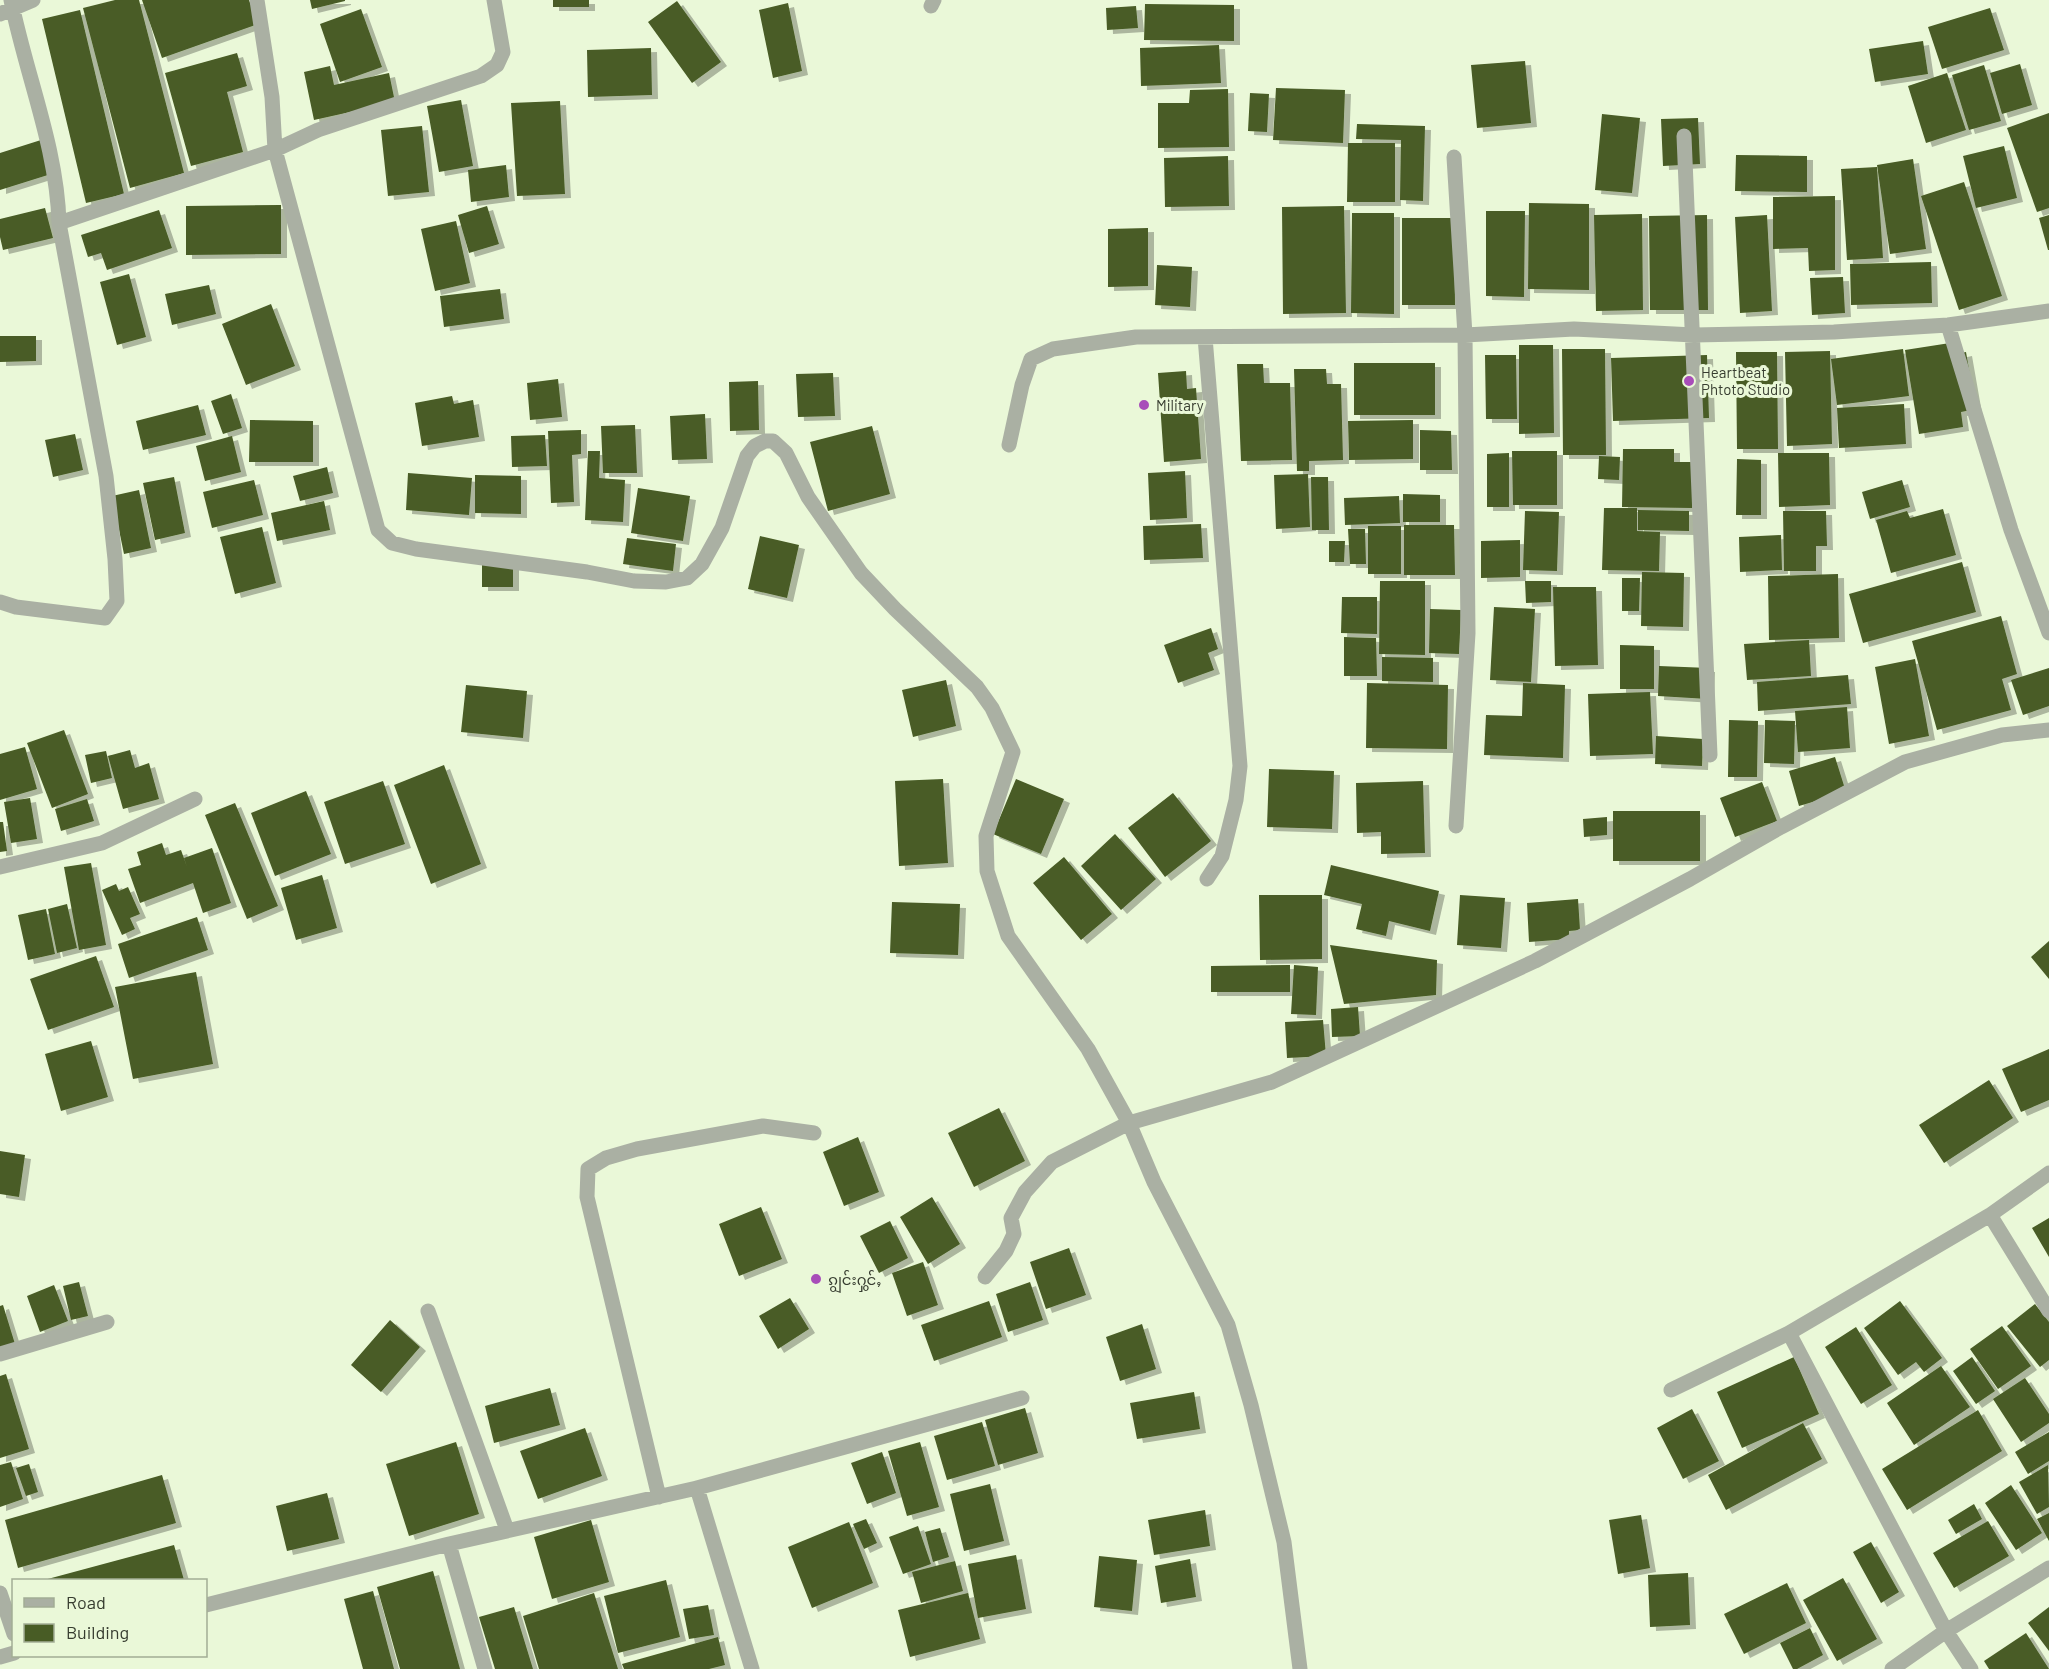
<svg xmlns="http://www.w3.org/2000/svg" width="2049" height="1669" viewBox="0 0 2049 1669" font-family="Barlow,'Noto Sans Myanmar',sans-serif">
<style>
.building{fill:#485c25;filter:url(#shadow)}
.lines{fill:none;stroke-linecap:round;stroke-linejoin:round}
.minor{stroke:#aab0a3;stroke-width:15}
.poi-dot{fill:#a84db9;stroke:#eaf8d8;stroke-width:2}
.labels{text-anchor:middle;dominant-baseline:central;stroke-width:6;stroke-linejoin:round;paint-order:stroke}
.poi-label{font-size:15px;fill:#373d30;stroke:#eaf8d8;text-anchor:start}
</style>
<defs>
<filter id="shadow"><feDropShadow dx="6" dy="4" stdDeviation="0" flood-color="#0004"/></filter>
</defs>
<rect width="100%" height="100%" fill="#eaf8d8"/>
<path class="building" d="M115 0H139L184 173 130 188 83 8Z
M142 0H249L258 24 162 58Z
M310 0H345V1L312 9Z
M553 0H589V7H553Z
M677 1 721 62 692 83 648 22Z
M788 3 802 71 773 78 759 10Z
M1145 4 1234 5V41L1144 40Z
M1136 6 1138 28 1107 30 1106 8Z
M1990 8 2004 50 1942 69 1928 27Z
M361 9 382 67 340 82 320 24Z
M80 10 124 194 86 203 42 19Z
M1923 41 1928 74 1875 82 1869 49Z
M1219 45 1221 83 1141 86 1140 48Z
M651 48 652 95 588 97 587 50Z
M237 53 247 86 227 92 243 152 191 166 165 73Z
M1525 61 1531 123 1477 128 1471 65Z
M2020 64 2032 105 2002 114 1990 73Z
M1984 65 2001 121 1969 130 1952 75Z
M330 66 334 85 389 73 395 102 314 120 304 72Z
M1947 73 1966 130 1926 143 1908 86Z
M1276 88 1345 90 1343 143 1273 140Z
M1228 89 1229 147 1158 148V103H1189L1190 90Z
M1250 93 1269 94 1267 132 1248 131Z
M461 100 473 166 439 172 427 106Z
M560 101 565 194 517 196 511 103Z
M2049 113V208L2037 212 2007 128Z
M1602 114 1640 118 1632 193 1595 190Z
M1698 118 1700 164 1663 166 1661 119Z
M1357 124 1425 126 1423 201 1400 200 1401 140 1356 139Z
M422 126 429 192 388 196 381 130Z
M41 140 51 174 0 190V153Z
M1348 143H1395V202H1347Z
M2004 146 2017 198 1976 208 1963 156Z
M1736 155 1807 156V192L1735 191Z
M1228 156 1229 206 1165 207 1164 158Z
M1913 159 1926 249 1890 254 1877 165Z
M506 165 509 197 471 202 468 170Z
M1877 167 1883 258 1847 260 1841 169Z
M1964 182 2002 296 1959 310 1921 196Z
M1835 196V270L1809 271 1808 248 1773 249V197Z
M1529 203 1589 204V290L1528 289Z
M281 205V254L186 255V206Z
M487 206 499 244 469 253 458 215Z
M1344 206 1346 313 1283 314 1282 207Z
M45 208 53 238 3 250 0 237V219Z
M159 210 172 248 107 270 101 253 88 257 81 235Z
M1486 211H1525L1524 297 1486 296Z
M1352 213H1394V314L1351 313Z
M1642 214 1643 310 1596 311 1594 215Z
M1707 215 1708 310H1650L1649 216Z
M1767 215 1772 311 1740 313 1735 217Z
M2049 215V250H2048L2039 218Z
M1402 218H1454L1455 305H1402Z
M456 221 470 283 435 291 421 229Z
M1148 228V286L1108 287V229Z
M1931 262 1932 303 1851 305 1850 264Z
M1157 265 1192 267 1190 307 1155 305Z
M129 274 146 337 117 345 100 282Z
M1843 277 1845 313 1812 315 1810 278Z
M209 285 216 314 172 325 165 294Z
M500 289 504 319 444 327 440 296Z
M271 304 295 366 246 385 222 324Z
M0 336H36V361L0 362Z
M1950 343 1952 355 1966 352 1976 409 1961 412 1963 427 1919 434 1905 350Z
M1519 345H1553L1554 433 1519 434Z
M1562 349H1605L1606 455H1563Z
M1903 349 1909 396 1837 405 1831 359Z
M1830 351 1832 444 1787 446 1785 352Z
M1736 352H1777L1778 449H1737Z
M1485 355H1516L1517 419H1486Z
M1707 355 1709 418 1613 421 1611 358Z
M1354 363H1435V415H1354Z
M1237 364H1263L1264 383H1290L1292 460 1241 461Z
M1294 369H1326L1327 384H1341L1343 460 1309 461V471H1297Z
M1186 371 1187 389 1196 388 1201 459 1164 462 1158 373Z
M833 373 835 416 798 417 796 374Z
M558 379 562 417 530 420 527 383Z
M758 381 759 430 730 431 729 382Z
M231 394 242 428 223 434 211 401Z
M452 396 454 404 473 400 479 437 422 446 415 403Z
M1904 404 1906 444 1839 448 1837 408Z
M198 405 206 435 143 450 136 421Z
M705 414 707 459 672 460 670 416Z
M250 420 313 421V462H249Z
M1413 420V459L1349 460 1348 421Z
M635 425 637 473H603L601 426Z
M872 426 890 494 828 511 810 442Z
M581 430V454L572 455 574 502 551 503 548 431Z
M1420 430 1451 431 1452 470H1420Z
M75 434 83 470 53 477 45 440Z
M545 435 547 466 512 467 511 436Z
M232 436 241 472 205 481 196 446Z
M1623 449H1674V462H1693L1692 508 1622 507Z
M588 451H600L599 478 625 480 623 522 585 520Z
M1512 451H1557V505H1513Z
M1509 453V507H1487V454Z
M1778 453H1829L1830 505 1779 507Z
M1599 456 1620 457 1619 480 1598 479Z
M1737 459 1761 460V515H1736Z
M327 467 333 493 300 501 293 476Z
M1185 471 1187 518 1150 520 1148 473Z
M408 473 472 478 469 515 406 510Z
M1308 474 1310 527 1276 529 1274 475Z
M475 475 521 476V514L475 513Z
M174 477 185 533 155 540 143 483Z
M1311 477H1328L1329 530H1312Z
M254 480 263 515 212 528 203 492Z
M1902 480 1910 507 1870 519 1862 492Z
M638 488 690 496 683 541 631 533Z
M139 490 151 548 124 554 112 496Z
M1403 494 1440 495V522H1403Z
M1399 496 1400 523 1345 525 1344 498Z
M324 501 330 530 277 541 271 513Z
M1604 508H1637V531L1660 532 1659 571 1602 570Z
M1943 509 1956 555 1891 573 1876 520 1907 511 1910 518Z
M1638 510 1689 511V531L1638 530Z
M1525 511 1559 512 1557 571 1523 570Z
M1783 511H1826L1827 546H1816V571H1784Z
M1201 524 1203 558 1144 560 1143 526Z
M1404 525H1454L1455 575H1404Z
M1368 526H1401V574H1368Z
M262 527 276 583 235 594 220 537Z
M1348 529H1365L1366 564H1350Z
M1781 535 1782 570 1740 572 1739 537Z
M760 536 799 545 787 598 748 589Z
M627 538 676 544 673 571 623 564Z
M1520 540V577L1481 578V541Z
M1329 541H1345L1344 562H1329Z
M1962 562 1976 612 1863 643 1849 594Z
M482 564H513V587H482Z
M1642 572 1684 573 1683 627 1641 626Z
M1838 574 1839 638 1769 640 1768 576Z
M1622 578H1640L1639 611H1622Z
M1380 581H1425V655L1379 654Z
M1525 581H1551V602L1526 603Z
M1553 587H1596L1598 665 1555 666Z
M1342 597H1377V634L1341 633Z
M1494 607 1535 609 1531 682 1490 680Z
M1430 609 1461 610 1459 654 1429 653Z
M2001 616 2017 674 2002 679 2011 710 1937 730 1912 641Z
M1211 628 1218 649 1208 653 1214 670 1178 683 1164 645Z
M1344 637 1376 638 1377 676H1344Z
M1809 640 1811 676 1747 680 1744 644Z
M1620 645 1654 646V689H1620Z
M1382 657 1433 658V682L1382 681Z
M1915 659 1929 736 1889 744 1875 667Z
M1659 666 1709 668 1708 699 1658 696Z
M2049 668V706L2023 715 2011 680Z
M1848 675 1851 704 1758 711 1757 682Z
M946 680 956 726 913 737 902 690Z
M1367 683 1448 685 1447 749 1366 748Z
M1523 683 1565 685 1563 758 1484 755 1486 715 1522 716Z
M466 685 527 691 523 738 461 732Z
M1650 692 1653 754 1590 756 1588 694Z
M1847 707 1850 748 1798 752 1795 711Z
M1729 720 1758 721 1757 777H1728Z
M1765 720 1795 721 1794 764 1764 763Z
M64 730 88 794 52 808 27 743Z
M1656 736 1703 739 1702 766 1655 764Z
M25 747 37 789 0 800V754Z
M130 750 135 768 149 763 159 799 123 809 108 756Z
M106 751 112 778 91 783 85 755Z
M1835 757 1846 792 1799 806 1789 771Z
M444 765 481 864 431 884 394 785Z
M1269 769 1334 771 1332 829 1267 827Z
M943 779 948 863 899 866 895 781Z
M1016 779 1064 799 1041 854 993 834Z
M383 781 405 844 345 864 324 802Z
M1423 781 1425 853 1381 854V832L1357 833 1356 783Z
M1762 782 1777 821 1735 837 1720 798Z
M306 791 331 854 275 876 251 813Z
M1173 793 1211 841 1165 877 1128 828Z
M30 798 37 839 11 843 4 802Z
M87 799 94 821 61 831 55 809Z
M235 803 278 906 247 919 205 815Z
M1613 811H1700V861H1613Z
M1607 817V835L1584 837 1583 819Z
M0 822H3L7 851 0 852Z
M1115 834 1156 879 1121 910 1081 866Z
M162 843 166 855 181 850 187 867 184 858 212 848 231 903 203 913 193 883 140 903 128 869 141 865 137 852Z
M1064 857 1112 914 1081 940 1033 883Z
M91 863 106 945 79 950 64 867Z
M1331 865 1439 891 1430 931 1389 921 1386 936 1356 929 1362 904 1324 895Z
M322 875 337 928 296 940 281 888Z
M116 884 119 891 128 887 140 914 130 918 135 929 122 935 102 890Z
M1259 895H1322V959L1260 960Z
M1460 895 1505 898 1501 948 1457 945Z
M1578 899 1580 930 1569 931V939L1529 942 1527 903Z
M892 902 960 904 958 955 890 953Z
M67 904 77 948 57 953 48 909Z
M46 909 55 954 28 960 18 915Z
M197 917 208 950 129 978 118 944Z
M2049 941V979L2031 957Z
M1330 945 1437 960 1436 995 1344 1004Z
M96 956 114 1007 48 1030 30 979Z
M1290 965V992H1211V966Z
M1294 965 1318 967 1316 1015 1291 1014Z
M196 972 213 1064 133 1079 115 987Z
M1358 1007 1360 1036 1332 1037 1331 1009Z
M1323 1020 1326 1056 1287 1058 1285 1022Z
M91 1041 108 1097 61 1111 45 1054Z
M2049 1049V1100L2021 1112 2002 1069Z
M1989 1080 2013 1118 1944 1163 1919 1125Z
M999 1108 1025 1161 974 1187 948 1133Z
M858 1137 879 1192 844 1206 823 1152Z
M0 1151 25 1155 19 1197 0 1194Z
M932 1197 960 1244 928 1264 900 1217Z
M761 1207 782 1259 739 1276 719 1224Z
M2049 1218V1257L2032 1228Z
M890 1221 908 1258 879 1273 860 1236Z
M1069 1248 1086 1295 1046 1309 1030 1262Z
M923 1262 938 1305 907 1316 892 1273Z
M79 1282 88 1316 71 1320 63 1286Z
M1030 1282 1043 1320 1008 1332 996 1294Z
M54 1285 68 1321 40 1332 27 1296Z
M790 1298 809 1329 778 1349 759 1316Z
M989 1301 1002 1337 934 1361 921 1325Z
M1900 1301 1942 1358 1924 1372 1916 1362 1898 1375 1864 1328Z
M2035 1304 2049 1322V1360L2040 1367 2007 1326Z
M3 1305 15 1344 0 1349V1306Z
M390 1320 420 1347 381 1392 351 1365Z
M1142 1324 1156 1369 1120 1381 1106 1337Z
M2002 1326 2031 1366 1998 1389 1970 1349Z
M1856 1327 1892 1385 1861 1404 1825 1347Z
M1794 1357 1819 1414 1742 1448 1717 1392Z
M1972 1357 1995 1391 1976 1404 1953 1371Z
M1941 1366 1970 1407 1914 1445 1887 1403Z
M6 1374 29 1449 0 1458V1376Z
M2025 1378 2049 1414V1423L2021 1442 1993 1399Z
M550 1388 560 1425 494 1443 485 1406Z
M1194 1392 1200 1429 1137 1439 1130 1403Z
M1025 1408 1038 1453 998 1465 985 1420Z
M1692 1409 1719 1461 1683 1479 1657 1428Z
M1978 1410 2002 1451 1907 1510 1882 1469Z
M982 1422 995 1466 947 1480 934 1436Z
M1803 1423 1822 1459 1726 1510 1708 1475Z
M585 1428 602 1476 538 1499 520 1451Z
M2049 1432V1461L2028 1474 2015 1452Z
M456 1442 479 1514 409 1536 386 1464Z
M920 1442 939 1507 907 1516 888 1451Z
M882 1452 896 1493 867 1504 851 1463Z
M11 1462 23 1499 0 1507V1465Z
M29 1464 38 1492 26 1496 16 1468Z
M2048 1465 2049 1507 2037 1514 2019 1482Z
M162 1475 176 1523 18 1568 5 1520Z
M990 1484 1004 1541 964 1551 950 1494Z
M2011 1485 2042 1533 2016 1550 1985 1503Z
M327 1493 339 1539 287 1551 276 1506Z
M1974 1504 1982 1519 1956 1534 1948 1520Z
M1205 1510 1210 1546 1154 1555 1148 1520Z
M2049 1513V1541L2037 1519Z
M1641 1515 1650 1568 1618 1574 1609 1520Z
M866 1519 877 1543 864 1549 853 1524Z
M591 1520 609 1582 552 1599 534 1537Z
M1988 1521 2009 1556 1954 1588 1933 1553Z
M849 1522 873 1583 812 1608 788 1547Z
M918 1526 931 1564 903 1574 889 1537Z
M940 1528 949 1557 933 1562 925 1532Z
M1871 1542 1899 1592 1881 1603 1853 1552Z
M174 1545 184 1580H44Z
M1016 1555 1026 1609 978 1618 968 1564Z
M1099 1556 1137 1560 1132 1611 1094 1607Z
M1190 1559 1196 1597 1161 1603 1155 1566Z
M955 1561 963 1591 921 1603 912 1572Z
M433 1571 460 1669H400L377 1587Z
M1688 1573 1690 1625 1650 1627 1648 1575Z
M1843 1578 1877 1639 1837 1661 1803 1600Z
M666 1580 680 1637 618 1653 604 1596Z
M1787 1583 1806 1623 1744 1654 1724 1614Z
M373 1591 394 1669H363L344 1599Z
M594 1593 618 1669H539L523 1616Z
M968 1593 980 1639 910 1657 898 1610Z
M708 1605 714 1635 689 1639 683 1609Z
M514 1607 533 1669H495L479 1617Z
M2049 1607V1651L2028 1623Z
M1810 1628 1823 1655 1797 1669H1793L1780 1643Z
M2026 1633 2049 1669H1989L1984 1661Z
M718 1637 725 1665 709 1669H624L622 1664Z"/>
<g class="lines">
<path class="minor" d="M257 0 272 97 275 150 378 530 392 543 416 549 587 572 634 581 666 582 687 578 702 564 722 528 747 456 755 446 765 441H773L786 453 808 497 861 573 895 609 977 687 992 708 1013 752 986 836 987 871 1008 936 1088 1049 1129 1123 1154 1182 1228 1325 1251 1405 1284 1542 1300 1669
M931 6 934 0
M0 14 33 0
M1684 136 1710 755
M1454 157 1465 335 1468 633 1456 826
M59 223 275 150 318 130 481 76 497 65 503 52 494 0
M1948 325 2011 530 2049 633
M1205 337 1240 766 1236 800 1222 856 1207 879
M1009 445 1022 385 1031 359 1053 349 1136 337 1465 335 1574 329 1694 335 1834 332 1948 325 2049 311
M0 602 16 607 105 618 117 601 115 559 106 476 59 223C57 147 26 75 11 0
M0 867 102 843 195 799
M1990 1215 2049 1311
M985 1277 1006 1251 1014 1234 1011 1218 1025 1192 1052 1162 1129 1123 1272 1082 1535 961 1690 879 1781 827 1905 762 2002 735 2049 730
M428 1311 507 1530
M1789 1333 1946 1631 1971 1669
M0 1354 107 1322
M1671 1390 1789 1333 1990 1215 2049 1173
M697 1488 752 1669
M659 1497 587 1197 588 1169 606 1158 637 1149 763 1126 814 1133
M449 1544 485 1669
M0 1593 14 1634
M206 1605 449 1544 697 1488 1022 1398
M0 1657 14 1653
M1892 1669 1946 1631 2049 1568"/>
</g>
<g class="poi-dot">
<circle cx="1689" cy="381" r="6"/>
<circle cx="1144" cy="405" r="6"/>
<circle cx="816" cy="1279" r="6"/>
</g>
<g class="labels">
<g class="poi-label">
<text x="1701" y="372">Heartbeat<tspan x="1701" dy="17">Phtoto Studio</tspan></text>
<text x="1156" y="405">Military</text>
<text x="828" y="1279">ၵျွင်းႁွင်ႇ</text>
</g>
</g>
<rect x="12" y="1579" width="195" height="78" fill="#eaf8d8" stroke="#a2ad95" stroke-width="1.5"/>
<rect x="24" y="1598" width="30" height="9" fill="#aab0a3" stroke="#a2ad95" stroke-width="1.5"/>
<text x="66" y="1609" font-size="18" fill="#373d30">Road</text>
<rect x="24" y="1624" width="30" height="18" fill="#485c25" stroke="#a2ad95" stroke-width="1.5"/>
<text x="66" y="1639" font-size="18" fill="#373d30">Building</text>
</svg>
